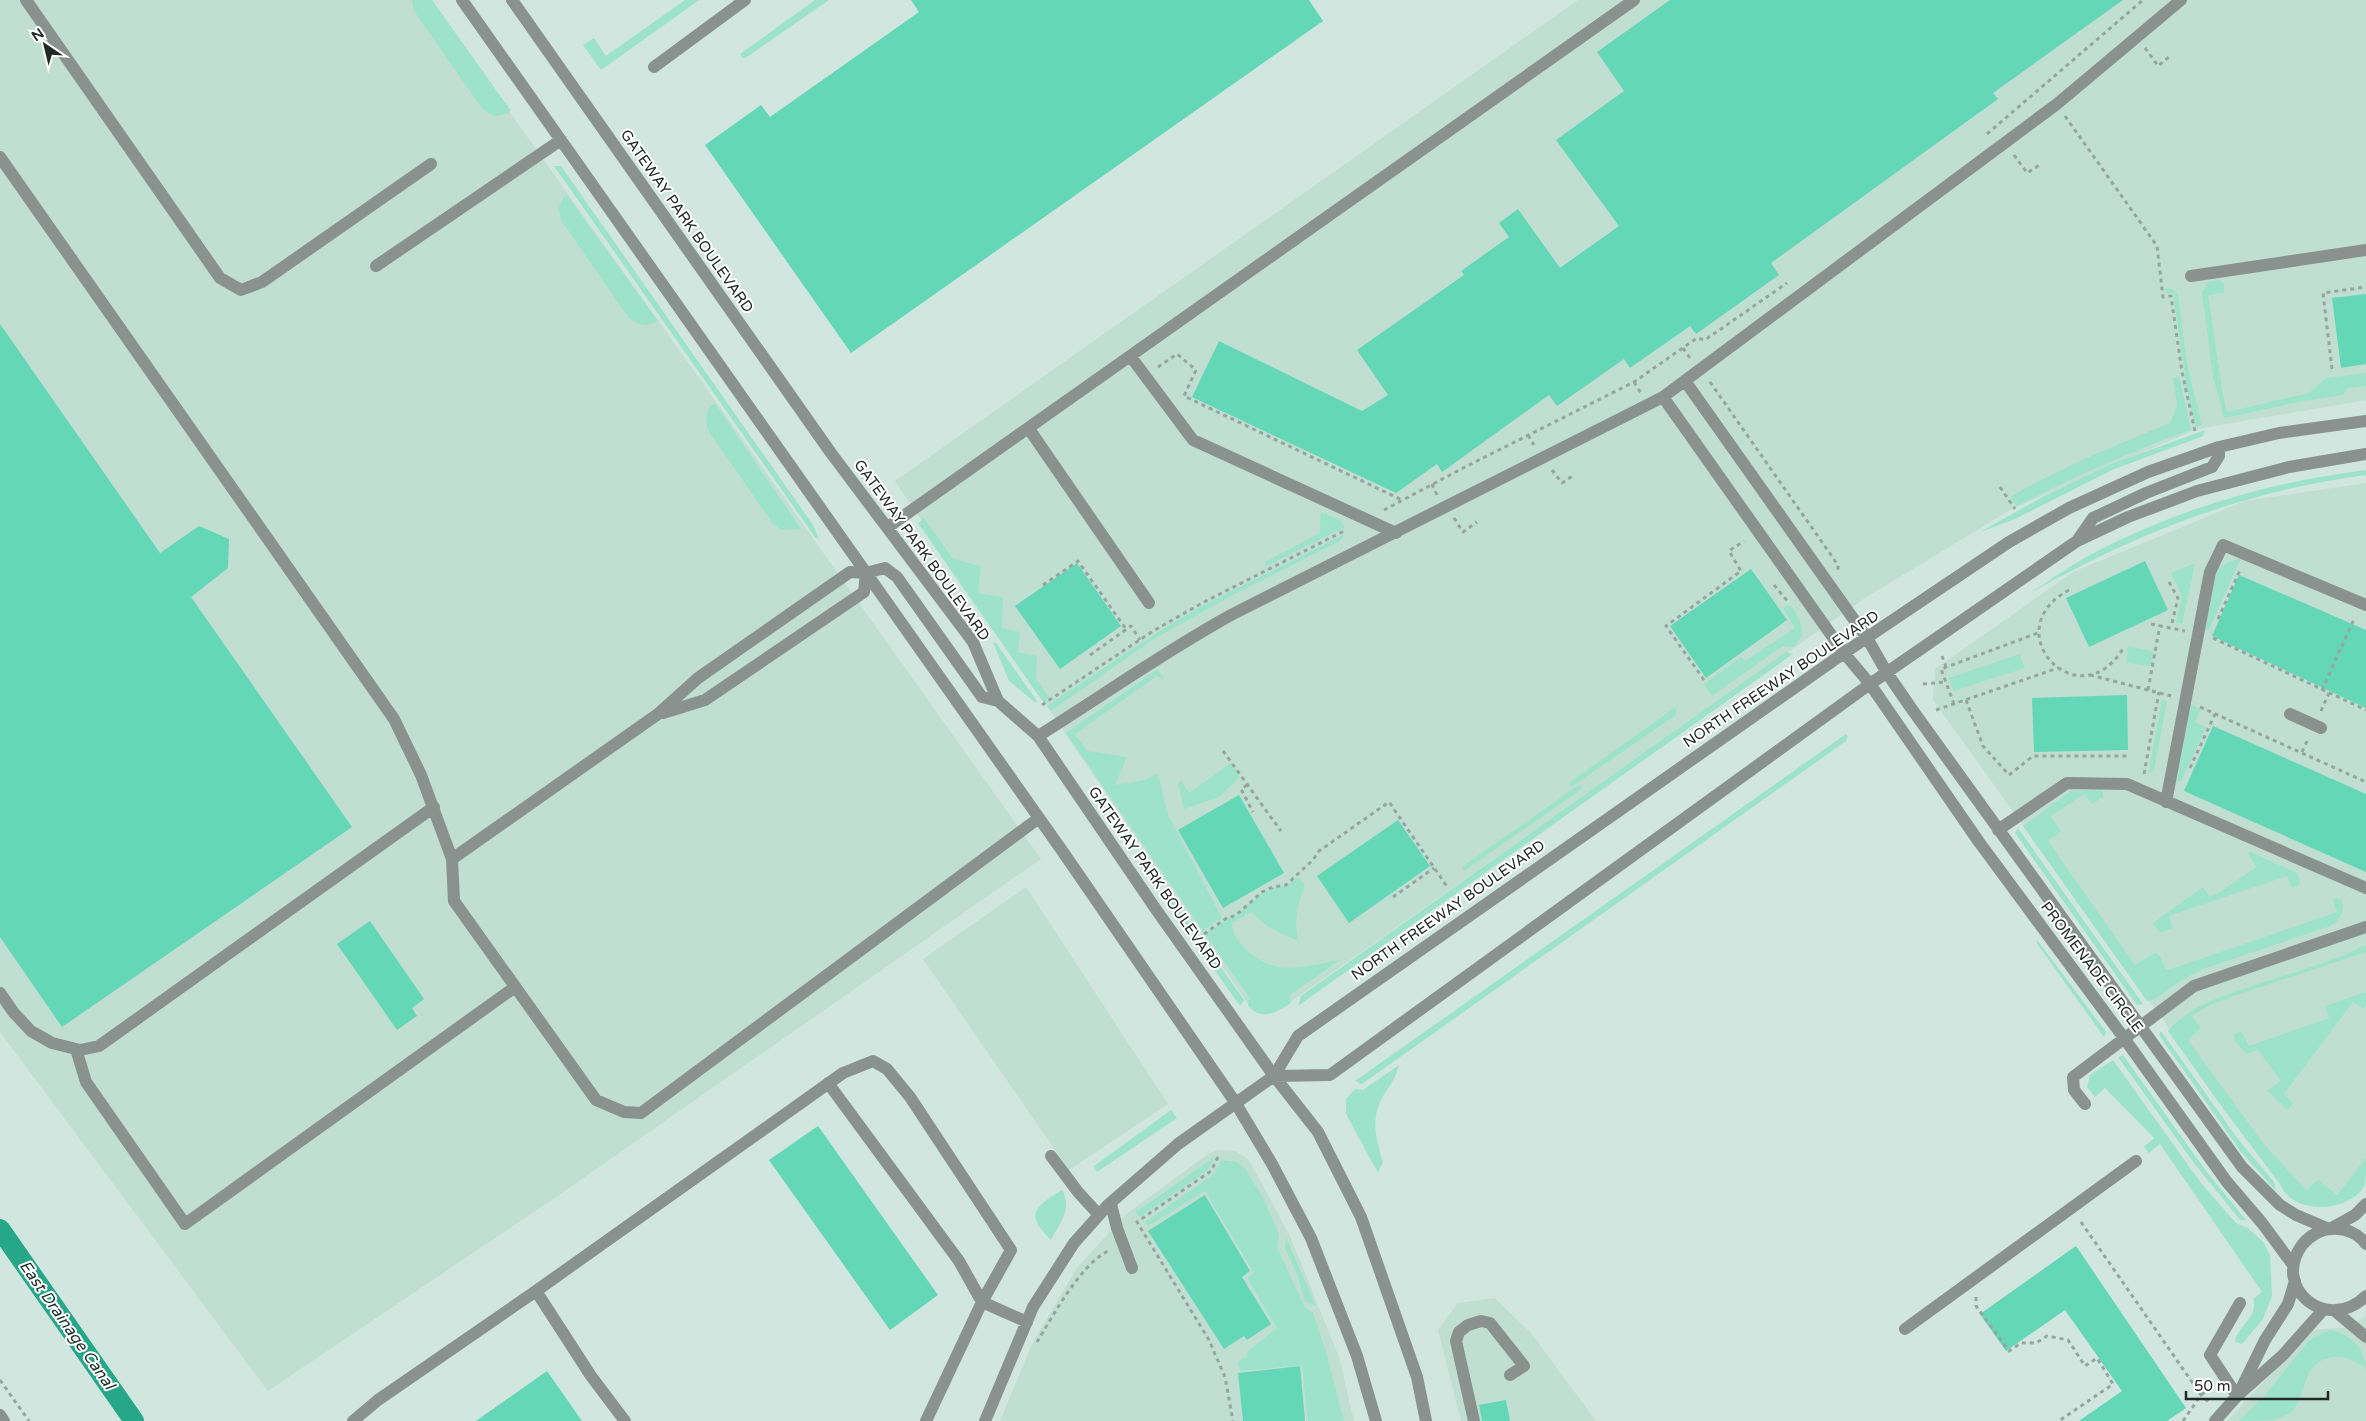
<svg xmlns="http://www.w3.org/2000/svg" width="2366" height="1421" viewBox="0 0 2366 1421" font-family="'Varela Round',sans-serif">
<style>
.built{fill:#c1ded3}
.green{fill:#9de3cc}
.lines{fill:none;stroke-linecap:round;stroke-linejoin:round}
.canal{stroke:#26a788;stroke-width:20}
.building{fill:#63d7b6}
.path{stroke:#95a6a0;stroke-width:3;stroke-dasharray:4 4;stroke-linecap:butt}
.minor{stroke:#89928e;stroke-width:12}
.labels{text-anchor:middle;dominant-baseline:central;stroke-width:4;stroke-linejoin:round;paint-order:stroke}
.street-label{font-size:15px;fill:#212926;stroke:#fff}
.water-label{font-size:16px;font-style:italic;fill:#1a2e28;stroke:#fff}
</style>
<rect width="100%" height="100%" fill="#d1e6df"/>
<path class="built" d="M0 0H430L1041 859 559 1195 268 1391 0 1032Z
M1578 0H2366V400L2197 429 2012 509 1865 598 1289 1003 1248 1004 895 481Z
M2366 483V1176L2354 1192 2306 1196 2279 1181 1933 700 1935 669 2073 572 2245 501Z
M1026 887 1168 1104 1069 1170 923 959Z
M1217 1150 1236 1151 1249 1160 1289 1234 1339 1357 1354 1421H1000L1032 1344 1076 1269 1125 1215 1208 1154Z
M1495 1298 1531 1333 1596 1421H1461L1438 1330 1458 1303Z
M2366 1315V1421H2227L2312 1330 2350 1327Z"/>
<path class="green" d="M412 0H432L511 111C499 118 490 117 481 107L414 11Z
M685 0H699L601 70 583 45 594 38 606 56Z
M815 0H829L744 59 740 54Z
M554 166H561L813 525 819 539 815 537Z
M566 194 658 321C646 328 638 325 628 317L561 220 558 207Z
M2219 280 2224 284V293L2208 295 2223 395 2227 412 2309 393 2326 378 2366 373V386L2348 388 2343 395 2303 401 2224 418 2213 376 2202 292 2208 282Z
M2165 288 2172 289 2178 294 2187 364 2202 425 2196 427 2187 390 2173 293H2166Z
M2179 377 2191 430C2131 451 2074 477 2017 506L2010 497C2062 467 2116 445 2170 423L2177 405 2173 378Z
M715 403 801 529 782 530 773 524 708 430C705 418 705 410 715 403Z
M2205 430 2203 436 2112 470 2015 519 1980 532 2046 495 2112 464Z
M2366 470V475C2240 492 2140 532 2030 593 2049 581 2068 567 2088 556 2174 510 2269 482 2366 470Z
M1321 512 1340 520 1345 527 1267 566 1265 562 1320 533Z
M924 518 953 559 981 566 978 593 1003 597 1002 628 1020 632 1018 652 1037 656 1036 678 1050 699 1043 702 918 523Z
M1345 534 1340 541 1235 594 1154 639 1051 711 1047 706 1166 627 1202 606Z
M2241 558 2209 630 2205 629 2217 571 2226 563Z
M2195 563 2182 624 2176 622 2182 596 2171 573Z
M1787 606H1792C1800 620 1809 634 1793 647L1783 646 1712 696 1704 684 1741 657 1745 661 1795 628 1783 608Z
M993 642 996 643 1037 701 1036 703 1009 681Z
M2128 647 2153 651 2151 666 2126 663Z
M1786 652 1793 654 1298 1006 1301 996Z
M2020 654 2025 668 1953 691 1949 678Z
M1158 669 1164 680 1157 676 1075 734 1087 751 1127 757 1115 785 1145 780 1158 773 1168 815 1222 918 1203 931 1066 733Z
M2162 700 2167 702 2154 770 2148 774Z
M2191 705 2201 709 2195 722 2206 727 2181 782 2177 780Z
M1677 706 1676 715 1571 787 1569 783Z
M1846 734 1848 737 1846 741 1362 1084 1355 1081Z
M1231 763 1240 777 1219 797 1184 809 1178 783 1181 780 1189 793Z
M1580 784 1583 788 1464 871 1462 867Z
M2099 790 2103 791V797L2092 804 2084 794 2051 816 2061 831 2048 841 2135 965 2155 953 2160 956 2166 970 2180 966 2337 912 2333 900 2336 898 2341 899C2346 912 2340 921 2328 927L2203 969 2182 980 2155 999 2147 1001 2023 826 2071 791Z
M2018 828 2143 1004 2137 1005 2015 833Z
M2249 851 2297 873 2300 882 2298 886 2292 888 2287 876 2169 916 2173 928 2160 933 2153 923 2203 887 2210 897 2216 893 2217 894 2256 867 2248 854Z
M1299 877 1305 885C1297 906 1294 919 1298 941L1270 928 1251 912 1232 923C1232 934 1238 941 1246 949 1275 978 1305 966 1340 960L1290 995 1291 1003C1276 1013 1262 1021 1248 1006L1249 997 1205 934 1228 918 1236 916 1262 893 1273 888 1286 886Z
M1165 888 1244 1000 1240 1006 1173 911Z
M2038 941 2106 1032 2104 1037 2036 942Z
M2366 945V952L2234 996 2210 1005 2192 1016 2201 1028 2188 1040 2263 1143 2306 1190 2318 1180 2337 1195 2366 1158C2366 1166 2366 1179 2365 1185 2350 1213 2292 1216 2280 1184L2227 1114 2168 1031C2191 1004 2226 995 2258 984 2294 972 2332 962 2366 945Z
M2366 992V1005L2363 1009 2353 1002 2284 1094 2293 1103 2288 1110 2267 1091 2281 1081 2258 1050 2246 1054 2234 1040V1034L2241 1031 2249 1046 2329 1018 2325 1006Z
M2161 1031 2238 1139 2274 1182 2276 1191 2241 1152 2159 1035Z
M2123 1055 2206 1171 2246 1220H2240L2194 1163 2118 1057Z
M2113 1060 2201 1183 2236 1223 2248 1228 2263 1242 2270 1255 2272 1296 2263 1319 2242 1344 2235 1342C2237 1326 2259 1317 2253 1299L2262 1292 2160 1144 2149 1153 2144 1147 2154 1138 2105 1088 2095 1097 2087 1087 2090 1075Z
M1399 1065C1396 1077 1392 1082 1385 1093 1370 1116 1375 1137 1383 1162L1378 1173 1346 1114V1099L1355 1089 1363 1090Z
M1171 1110 1177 1118 1097 1172 1094 1166Z
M1216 1156 1207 1171 1140 1217 1136 1212Z
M1222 1160 1237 1162 1245 1168 1263 1198 1279 1234 1277 1248 1305 1307 1313 1313 1326 1352 1344 1421H1308L1302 1365 1241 1371 1237 1363 1246 1357 1249 1350 1277 1328 1247 1278 1254 1273 1205 1191 1148 1226 1145 1222 1213 1175Z
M1062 1190C1073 1209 1060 1222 1051 1240 1024 1215 1035 1206 1062 1190Z
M1286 1237 1316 1306 1305 1301 1297 1274 1285 1248Z
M2330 1330C2349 1333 2366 1349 2366 1369 2358 1362 2348 1357 2338 1357 2300 1357 2309 1395 2291 1413L2275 1420 2239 1421 2266 1394 2306 1344 2313 1338Z"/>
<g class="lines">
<path class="canal" d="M0 1229 134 1421"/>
</g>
<path class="building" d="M911 0H1309L1323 21 851 353 705 145 761 105 770 117 919 12Z
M1670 0H2123L1993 93 1998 99 1771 263 1779 275 1696 334 1690 326 1630 368 1624 359 1557 406 1549 395 1442 472 1437 464 1396 493 1192 397 1219 341 1362 411 1388 395 1357 350 1464 275 1461 271 1509 237 1499 223 1518 209 1560 268 1619 226 1556 140 1624 91 1597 52Z
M2366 294V364L2341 368 2332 298Z
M0 324 160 553 199 526 229 539 228 568 191 597 352 827 62 1027 0 937Z
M2145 561 2168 610 2089 647 2066 598Z
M1077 563 1121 626 1060 669 1015 606Z
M1751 569 1787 620 1706 678 1670 626Z
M2239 575 2366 630V708L2212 636Z
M2127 695 2128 750 2034 752 2032 698Z
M2213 726 2366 794V872L2184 791Z
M1239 795 1284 873 1223 908 1178 830Z
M1398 820 1430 866 1349 923 1317 876Z
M370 921 424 999 412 1008 417 1016 397 1030 337 944Z
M818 1126 938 1295 890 1330 769 1160Z
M1205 1195 1250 1271 1242 1277 1271 1324 1247 1340 1244 1336 1224 1349 1148 1231Z
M2076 1246 2186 1408 2167 1421H2079L2122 1391 2065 1310 2006 1351 1980 1314Z
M1300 1366 1305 1421H1243L1238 1373Z
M547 1371 582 1421H476Z
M1506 1400 1510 1421H1482L1479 1405Z"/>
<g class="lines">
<path class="path" d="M2145 48 2158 66 2170 56
M2065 116 2157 246 2163 297 2171 296 2182 372 2195 431
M1987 134 2143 0
M2014 155 2027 173 2041 164
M1683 348 1690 358
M1158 367 1177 354 1196 370 1184 396 1402 500
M2332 369 2323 293 2366 287
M1634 382 1641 393
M1710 382 1838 565V570
M1528 435 1534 445
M1552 470 1562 483 1574 475
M1432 484 1437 495
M2000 487 2015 509
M1384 510 1467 466 1634 382 1697 338 1705 340 1787 283
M1454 518 1463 532 1477 522
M2169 582 2178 598 2171 627
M1043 585 1078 561 1126 629
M1774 585 1789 603
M2069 590C1993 631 2080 722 2124 647
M2218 619 2241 568
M2151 624 2185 631
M2213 638 2366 710
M1090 655 1131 626 1140 640
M1942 656 1946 667
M2090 675 2171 696
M1704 680 1666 626 1741 571 1729 551 1744 541
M1923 684 1946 682
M2148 690 2160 625
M2322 690 2355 617
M1966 700 1983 746 2009 775 2033 756H2130
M1954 704 1941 669 2038 633
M1042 705 1153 631 1204 602 1344 531
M2200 707 2366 782
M1936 710 2058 668
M2321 711 2329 693
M1223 751 1281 831
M2302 752 2308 739
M2190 768 2215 714
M2144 774 2159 692
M1247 785 1241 789 1253 812
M1393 897 1434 868
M1204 934 1228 917 1235 916 1262 892 1273 887 1286 885 1313 860 1319 851 1389 802 1448 888
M1218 1157 1211 1171 1137 1222 1209 1340 1225 1377 1233 1421
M2081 1222 2201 1395 2211 1404
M1976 1297V1306L2009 1351 2021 1343H2036L2047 1336 2068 1340 2085 1366 2097 1358 2113 1384 2059 1421
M1037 1342C1053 1316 1081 1263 1110 1250
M0 1380 29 1421
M2183 1421 2201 1395 2213 1386"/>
<path class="minor" d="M26 0 220 278 241 290 262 282 431 164
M462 0 1063 852 1235 1102 1272 1164 1311 1238 1357 1356 1376 1421
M512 0 831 453 973 642 998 701 1038 736 1155 908 1274 1076 1318 1132 1361 1217 1417 1377 1426 1421
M654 67 745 0
M0 157 394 719 421 775 452 859 454 901 596 1100 624 1112 641 1113 1039 818
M376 266 561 140
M2191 276 2366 250
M1131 357 1193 440 1396 533
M1685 381 1867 638 1887 673 1911 708 2242 1167 2280 1205 2296 1215 2329 1229
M1663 397 1844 653 1870 684 1979 842 2124 1038 2227 1182 2262 1223 2293 1265
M1029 429 1149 603
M888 527 1634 0
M2077 541 2093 518 2146 493 2212 467 2219 456V447
M663 713 705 700 864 592 866 573
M2290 714 2321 728
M1038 736C1102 696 1164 652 1231 615L1663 397 2057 104 2181 0
M2166 802 2210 572 2223 545 2366 605
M1998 830 2067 783 2127 784 2366 888
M452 859 658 714 698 678 850 572 866 573 885 568 897 577 982 697 998 701
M0 993 14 1013 31 1031 52 1043 80 1050 99 1046 434 807
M76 1049 86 1082 185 1224 515 987
M1274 1076 1330 1075 1870 684 2077 541 2128 517 2197 491 2289 467 2366 454
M828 1083 959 1261 982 1302 1027 1322
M2085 1104 2074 1090 2073 1077 2194 986 2366 927
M1051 1156 1078 1192 1099 1215
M1111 1204 1117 1228 1132 1268
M2330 1229 2355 1215 2366 1204
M2366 1244C2358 1233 2345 1228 2332 1229 2321 1229 2309 1236 2302 1245 2271 1288 2327 1334 2366 1296
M2335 1311 2366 1337
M1905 1329 2136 1161
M2241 1389 2265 1340 2288 1304 2295 1281
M2237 1396 2210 1355 2240 1303
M0 1415 4 1421
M353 1421 378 1400 536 1291
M625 1421 591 1376 536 1291 843 1073 873 1061 887 1069 910 1097 1011 1250 982 1302 926 1421
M985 1421 1033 1307 1074 1243 1108 1205 1178 1144 1274 1076 1298 1036 1844 653 2009 542 2069 508 2148 472 2219 447 2279 433 2366 421
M1474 1421 1456 1341 1459 1332 1468 1325 1481 1321 1490 1323 1524 1366 1510 1375
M2215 1421 2237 1396 2283 1355 2323 1310"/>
</g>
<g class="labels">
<g class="street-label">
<text transform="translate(687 221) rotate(55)">GATEWAY PARK BOULEVARD</text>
<text transform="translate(922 550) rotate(54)">GATEWAY PARK BOULEVARD</text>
<text transform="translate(1781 679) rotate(-34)">NORTH FREEWAY BOULEVARD</text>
<text transform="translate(1155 878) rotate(55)">GATEWAY PARK BOULEVARD</text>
<text transform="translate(1448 910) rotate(-35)">NORTH FREEWAY BOULEVARD</text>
<text transform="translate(2092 967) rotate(53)">PROMENADE CIRCLE</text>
</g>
<g class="water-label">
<text transform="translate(67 1325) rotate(55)">East Drainage Canal</text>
</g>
</g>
<g transform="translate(45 45) rotate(325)" stroke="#ffffff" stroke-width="4" paint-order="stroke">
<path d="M0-4L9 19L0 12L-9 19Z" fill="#212926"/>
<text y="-8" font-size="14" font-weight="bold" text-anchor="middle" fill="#212926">N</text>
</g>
<path d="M2186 1391v8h142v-8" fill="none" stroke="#212926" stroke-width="2.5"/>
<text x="2194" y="1391" font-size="15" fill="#212926" stroke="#ffffff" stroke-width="4" paint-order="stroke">50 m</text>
</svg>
